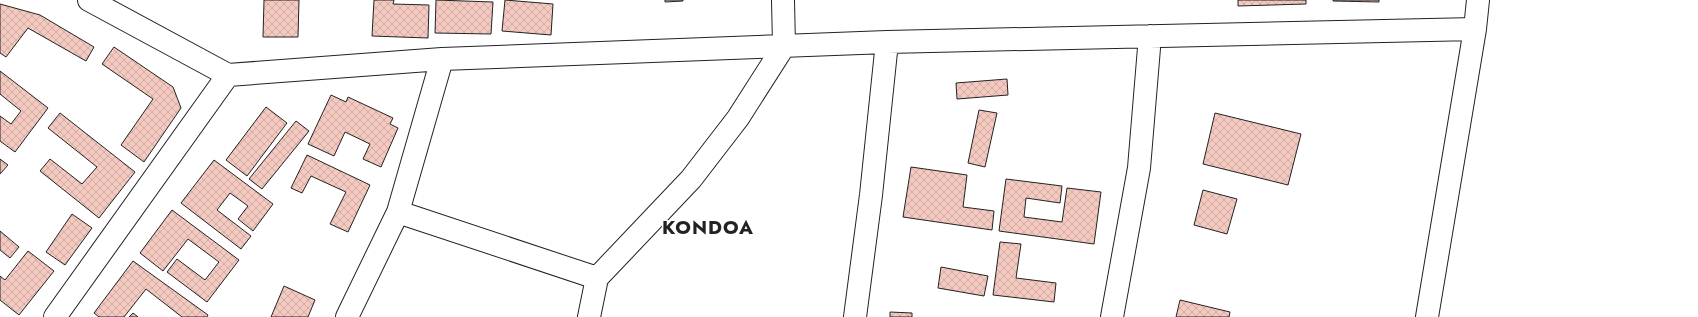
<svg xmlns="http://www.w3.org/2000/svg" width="1698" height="317" viewBox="0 0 1698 317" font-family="Jost,sans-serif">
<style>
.building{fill:url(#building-cross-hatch);stroke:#222}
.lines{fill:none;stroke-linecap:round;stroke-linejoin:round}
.minor-casing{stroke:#222;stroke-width:24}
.minor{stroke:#fff;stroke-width:22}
.labels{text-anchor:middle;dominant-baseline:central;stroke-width:3;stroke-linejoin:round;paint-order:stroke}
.district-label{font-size:19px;font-weight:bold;letter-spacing:1px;fill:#222;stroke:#fff}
</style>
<defs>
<pattern id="building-cross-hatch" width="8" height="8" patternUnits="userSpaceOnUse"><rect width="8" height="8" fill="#f3c9c0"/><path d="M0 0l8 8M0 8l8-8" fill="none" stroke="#d0aca5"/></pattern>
</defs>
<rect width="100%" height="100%" fill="#fff"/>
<path class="building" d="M264 0H299L298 37H263Z
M374 0H394L393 4 429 5 428 38 372 36Z
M436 0 493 2 491 34 435 33Z
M505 0 553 4 551 35 502 31Z
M665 0H683V1L665 2Z
M1238 0H1306V4L1238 6Z
M1333 0H1379V2L1333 1Z
M0 4 40 15 94 47 86 61 28 28 6 57 0 53Z
M114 47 173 87 181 108 144 162 121 145 153 99 102 64Z
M0 71 48 108 15 152 0 141V116L11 124 21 111 0 94Z
M1007 79 1008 95 957 99 956 83Z
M331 95 346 102 348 97 393 118 390 124 398 128 381 167 363 159 370 144 345 132 334 156 308 144Z
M266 107 287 123 247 176 226 160Z
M979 110 997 113 985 167 968 163Z
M60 113 135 172 99 218 40 171 50 159 82 184 97 167 48 128Z
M1215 113 1301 134 1288 185 1203 164Z
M296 121 309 131 262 189 249 179Z
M307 155 370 185 348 232 330 224 346 192 311 176 302 193 291 188Z
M0 159 8 165 0 174Z
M214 160 273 204 253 231 238 219 248 206 230 193 217 210 251 236 241 249 181 203Z
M911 167 967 175 963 207 994 211 992 230 903 217Z
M1006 179 1062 186 1060 203 1026 198 1024 217 1062 222 1067 188 1101 192 1094 244 999 231Z
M1203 190 1237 199 1227 234 1194 225Z
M172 210 239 260 207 302 167 272 177 259 205 280 219 262 188 239 163 271 140 253Z
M72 214 92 228 65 265 46 252Z
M0 231 19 247 10 258 0 250Z
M1000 242 1021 244 1016 278 1056 283 1054 302 993 295Z
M28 251 54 271 19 315 0 300V276L5 280Z
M133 261 208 315 207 317H182L146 289 124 317H99L94 313Z
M941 267 988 276 984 296 938 288Z
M284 286 315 300 308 317H271Z
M1180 300 1230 312 1229 317H1176Z
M890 312 912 313V317H890Z
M133 313 138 317H129Z"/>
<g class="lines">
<g class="minor-casing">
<path id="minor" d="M89 0 228 75 442 59 887 42 1475 29
M398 212 442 59
M597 278 691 179 738 118 784 46 783 0
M55 317 228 75
M347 317 398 212 597 278 589 317
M855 317 871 195 887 42
M1112 317 1139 168 1150 36
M1427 317 1475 29 1478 0"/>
</g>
<use href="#minor" class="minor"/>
</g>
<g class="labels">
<g class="district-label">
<text x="708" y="227">KONDOA</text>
</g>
</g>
</svg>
